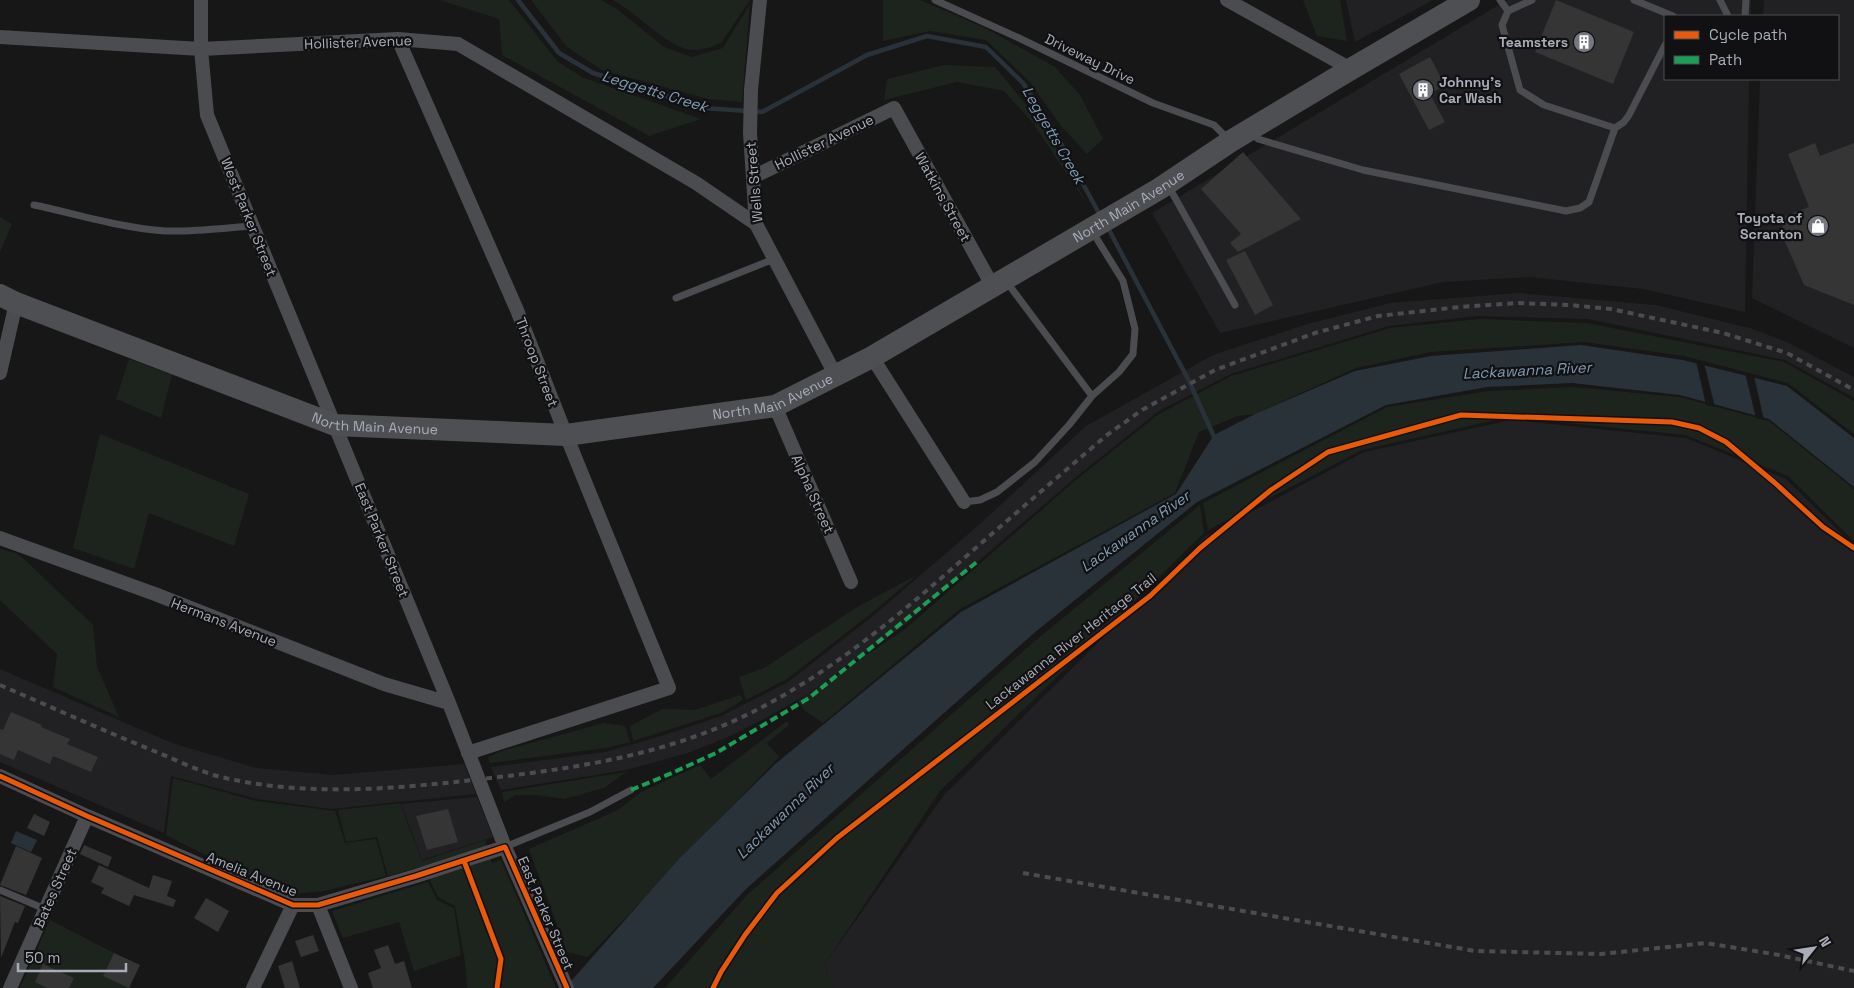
<svg xmlns="http://www.w3.org/2000/svg" width="1854" height="988" viewBox="0 0 1854 988" font-family="'Space Grotesk',sans-serif">
<style>
.built{fill:#212123}
.green{fill:#1d241e}
.water{fill:#2a3239}
.pier{fill:#171717}
.lines{fill:none;stroke-linecap:round;stroke-linejoin:round}
.stream{stroke:#2a3239;stroke-width:4.5}
.building{fill:#353536}
.lane{stroke:#4b4c50;stroke-width:7}
.street{stroke:#4b4c50;stroke-width:14}
.primary{stroke:#4d4f52;stroke-width:22}
.rail{stroke:#4b4c4f;stroke-width:4;stroke-dasharray:6 5;stroke-linecap:butt}
.quiet{stroke:#1a9f57;stroke-width:4;stroke-dasharray:8 4;stroke-linecap:butt}
.cycleway-casing{stroke:#111113;stroke-width:8}
.cycleway{stroke:#e8590c;stroke-width:5}
.labels{text-anchor:middle;dominant-baseline:central;stroke-width:4.5;stroke-linejoin:round;paint-order:stroke}
.street-label{font-size:14px;fill:#a8adb8;stroke:#111113}
.poi-label{font-size:14px;font-weight:bold;fill:#a8adb8;stroke:#111113;text-anchor:end}
.water-label{font-size:15px;font-style:italic;fill:#7f9bb3;stroke:#111113}
</style>
<rect width="100%" height="100%" fill="#171717"/>
<path class="built" d="M1346 0H1433L1355 42Z
M1507 0H1751V16H1665V79H1749L1745 312 1643 289 1530 277 1443 282 1220 333 1152 213Z
M1764 0H1854V348L1752 298 1760 79H1838V16H1763Z
M1519 293 1655 305 1750 328 1789 343 1854 377V398L1785 360 1588 319 1477 316 1389 326 1231 374 1159 411 1075 478 902 627 811 692 766 718 728 737 688 753 626 770 501 790 491 767 605 752 661 736 721 716 788 682 873 616 980 524 1086 426 1213 355 1307 324 1390 303Z
M1511 420 1686 438 1786 479 1854 546V988H834L828 978 825 964 943 796 1206 536 1364 452Z
M0 669 172 743 256 768 333 775 464 764 476 794 331 809 257 799 171 776 164 833 0 762Z
M477 797 493 837 422 860 401 804Z"/>
<path class="green" d="M440 0H509L558 62 584 78 701 119 649 136 502 55 499 19Z
M531 0H601L617 9 664 47 692 57 723 48 750 4 742 102 708 99 602 70 567 47Z
M612 0H750L721 43C713 46 703 50 695 50 671 52 635 10 612 0Z
M883 0H920L985 28 1055 67 1080 95 1103 139 1087 154 1062 127 1029 81 986 40 930 31 883 41Z
M1303 0H1340L1347 41 1317 36Z
M944 65 995 67 1042 124 1089 207 1033 123 1004 91 957 82 884 100 887 79Z
M0 217 12 224 0 252Z
M1479 319 1587 323 1784 362 1854 401V434L1788 383 1684 356 1584 342 1431 352 1356 368 1255 414 1238 416 1199 432 1175 493 960 609 823 723 804 710 798 701 904 630 1077 479 1159 414 1231 376 1390 328Z
M129 359 172 375 161 418 116 399Z
M1573 387 1680 397 1769 421 1854 489V541L1788 476 1685 435 1509 417 1362 450 1208 530 1203 503 1387 407 1489 391Z
M100 434 249 494 234 546 149 513 134 569 73 548Z
M1200 505 1204 533 940 791 825 964 828 978 834 988H665L747 895 1029 646Z
M0 549 15 553 23 558 93 625 97 667 119 717 53 687 57 654 0 600Z
M917 575 869 615 787 679 746 700 739 677 764 668 859 606Z
M740 695 743 700 721 713 633 741 630 726 662 709 695 710Z
M787 721 789 725 767 743 779 757 588 957 567 952 529 849 618 810 641 792 700 765 711 779Z
M604 723 625 726 630 742 606 748 490 763 488 757 505 750Z
M626 772 604 788 564 799 537 795H515L504 802 502 792Z
M173 778 256 801 335 811 345 843 376 839 386 876 324 891 293 894 231 868 166 835Z
M400 803 422 861 485 840 492 863 501 860 556 988H467L465 962 455 906 438 897 423 866 388 876 377 837 346 842 338 810Z
M428 882 437 900 454 908 461 955 414 971 399 922 343 938 332 911Z
M50 920 114 953 103 976 129 988H69L73 978 44 964 35 982 47 988H20Z"/>
<path class="water" d="M1581 345 1683 360 1787 386 1854 438V487L1769 419 1680 395 1572 383 1487 387 1386 405 1197 502 1034 633 746 889 653 988H565L678 860 774 765 961 612 1176 494 1214 435 1255 414 1355 371 1431 356Z
M16 831 37 840 31 852 11 843Z"/>
<path class="pier" d="M1696 361 1704 363 1715 407 1706 405Z
M1745 373 1754 376 1764 420 1756 418Z"/>
<g class="lines">
<path class="stream" d="M518 0 559 53 593 73 704 108 762 112 867 55 927 36 986 47 1023 83 1053 129 1101 217
M1108 228 1189 381 1215 439"/>
</g>
<path class="building" d="M1556 0 1634 32 1613 84 1535 52Z
M1430 57 1445 85 1430 94 1445 122 1429 130 1399 74Z
M1815 143 1820 156 1854 143V305L1804 285 1782 235 1783 217 1809 207 1788 154Z
M1243 152 1301 219 1238 252 1230 243 1241 234 1201 189Z
M1245 251 1273 305 1255 315 1226 260Z
M11 712 42 725 41 727 70 739 67 744 98 757 91 772 53 756 50 764 18 750 14 760 0 754V729L3 730Z
M448 809 458 842 427 850 416 816Z
M34 814 50 822 44 836 27 828Z
M84 845 112 857 108 867 80 854Z
M16 846 42 858 26 895 0 885Z
M99 865 149 888 153 875 172 881 167 896 176 900 173 907 134 895 129 906 101 893 104 888 91 882Z
M0 896 25 906 18 923 15 922 1 958Z
M206 898 229 911 218 932 194 918Z
M313 935 319 951 301 957 295 941Z
M388 945 395 964 404 961 412 988H373L368 973 381 968 374 950Z
M114 953 140 965 129 988 103 976Z
M292 961 300 988H285L278 966Z
M43 964 74 978 69 988H47L35 982Z"/>
<g class="lines">
<path class="lane" d="M935 0 1019 38 1153 103 1214 125 1229 140
M1500 0 1508 11
M1532 0 1508 11 1502 25 1520 90 1544 105 1615 128 1624 122 1629 115 1665 45
M1634 0 1673 16
M1720 0 1728 16
M1745 16 1746 0
M1252 133 1258 139 1363 170 1566 211 1580 208 1589 202 1615 128
M1169 187 1235 305
M34 205C77 214 121 228 165 231 194 232 224 228 253 226
M1092 231 1123 281 1135 329 1133 354 1119 372 1092 396
M676 298 774 259
M964 502 980 500 997 492 1035 462 1069 425 1092 396 1006 281
M505 847 590 812 631 790
M0 890 45 909"/>
<path class="street" d="M201 0V49L207 115 449 703 505 847 567 988
M760 0 751 90 750 133 756 224 836 376
M1227 0 1351 69
M0 37 201 49 398 39 458 44 696 183 756 224
M398 39 517 310 566 435 669 688 468 753
M753 177 894 108 992 285
M872 357 964 502
M0 373 16 303H8
M775 406 851 582
M0 538 155 594 384 684 449 703
M0 776 87 816 293 905H318L416 876 505 847
M318 905 351 988
M10 988 87 816
M253 988 293 905"/>
<path class="primary" id="s1" d="M0 295 16 303 335 425 566 435 775 406 872 357 1159 189 1231 141 1351 69 1469 0"/>
<path class="rail" d="M0 685C51 707 102 730 154 751 174 759 196 770 217 776 297 796 383 790 464 781 554 771 645 760 729 723 820 683 896 618 971 552 1016 513 1061 474 1107 435L1142 410 1215 370 1315 333 1378 316 1460 307 1518 303 1570 305 1611 309 1723 333 1787 353 1854 390
M1023 873 1475 951 1601 954 1706 943 1779 955 1854 971"/>
<path class="quiet" d="M631 790 672 773 716 753 809 698 978 561"/>
<g class="cycleway-casing">
<path id="cycleway" d="M0 776 87 816 293 905H318L416 876 505 847 567 988
M464 861 501 959 497 988
M713 988 721 972 745 935 777 893 837 838 1150 596 1200 548 1271 490 1328 452 1461 415 1672 422 1699 428 1726 442 1775 483 1823 527 1854 548"/>
</g>
<use href="#cycleway" class="cycleway"/>
</g>
<defs>
<g id="building-disc" transform="scale(1.125)"><circle r="9.5" fill="#757880" stroke="#111113"/><path d="M-4-6H4V6H1V3H-1V6H-4ZM-2.5-4.3h1.7v1.8h-1.7ZM.8-4.3h1.7v1.8H.8ZM-2.5-1h1.7V.8h-1.7ZM.8-1h1.7V.8H.8Z" fill="#fff"/></g>
<g id="shop-disc" transform="scale(1.125)"><circle r="9.5" fill="#757880" stroke="#111113"/><path d="M-5-2.5h2.3a2.7 3.5 0 0 1 5.4 0H5L5.5 6h-11ZM-1.5-2.5h3a1.5 2.3 0 0 0-3 0Z" fill="#fff"/></g>
</defs>
<g fill-rule="evenodd">
<use href="#building-disc" x="1584" y="42"/>
<use href="#building-disc" x="1423" y="90"/>
<use href="#shop-disc" x="1818" y="226"/>
</g>
<g class="labels">
<g class="street-label">
<text transform="translate(358 42) rotate(-2)">Hollister Avenue</text>
<text transform="translate(1090 59) rotate(26)">Driveway Drive</text>
<text transform="translate(824 142) rotate(-26)">Hollister Avenue</text>
<text transform="translate(754 182) rotate(-95)">Wells Street</text>
<text transform="translate(943 197) rotate(61)">Watkins Street</text>
<text stroke="none"><textPath href="#s1" startOffset="1208">North Main Avenue</textPath></text>
<text transform="translate(249 217) rotate(68)">West Parker Street</text>
<text transform="translate(537 362) rotate(69)">Throop Street</text>
<text stroke="none"><textPath href="#s1" startOffset="802">North Main Avenue</textPath></text>
<text stroke="none"><textPath href="#s1" startOffset="399">North Main Avenue</textPath></text>
<text transform="translate(813 494) rotate(66)">Alpha Street</text>
<text transform="translate(382 540) rotate(68)">East Parker Street</text>
<text transform="translate(224 622) rotate(21)">Hermans Avenue</text>
<text transform="translate(1071 641) rotate(-38)">Lackawanna River Heritage Trail</text>
<text transform="translate(252 874) rotate(22)">Amelia Avenue</text>
<text transform="translate(55 888) rotate(-66)">Bates Street</text>
<text transform="translate(546 913) rotate(67)">East Parker Street</text>
</g>
<g class="poi-label">
<text x="1568" y="42">Teamsters</text>
<text x="1439" y="82" text-anchor="start">Johnny's<tspan x="1439" dy="16">Car Wash</tspan></text>
<text x="1802" y="218">Toyota of<tspan x="1802" dy="16">Scranton</tspan></text>
</g>
<g class="water-label">
<text transform="translate(655 91) rotate(17)">Leggetts Creek</text>
<text transform="translate(1054 135) rotate(60)">Leggetts Creek</text>
<text transform="translate(1527 370) rotate(-3)">Lackawanna River</text>
<text transform="translate(1135 531) rotate(-35)">Lackawanna River</text>
<text transform="translate(785 811) rotate(-44)">Lackawanna River</text>
</g>
</g>
<rect x="1664" y="15" width="175" height="65" fill="#111113" stroke="#4d4f55"/>
<rect x="1674" y="31" width="25" height="8" fill="#e8590c" stroke="#4d4f55"/>
<text x="1709" y="40" font-size="15" fill="#a8adb8">Cycle path</text>
<rect x="1674" y="56" width="25" height="8" fill="#1a9f57" stroke="#4d4f55"/>
<text x="1709" y="65" font-size="15" fill="#a8adb8">Path</text>
<g transform="translate(1814 948) rotate(60)" stroke="#111113" stroke-width="4" paint-order="stroke">
<path d="M0-4L9 19L0 12L-9 19Z" fill="#a8adb8"/>
<text y="-8" font-size="14" font-weight="bold" text-anchor="middle" fill="#a8adb8">N</text>
</g>
<path d="M18 963v8h108v-8" fill="none" stroke="#a8adb8" stroke-width="2.5"/>
<text x="25" y="963" font-size="15" fill="#a8adb8" stroke="#111113" stroke-width="4" paint-order="stroke">50 m</text>
</svg>
